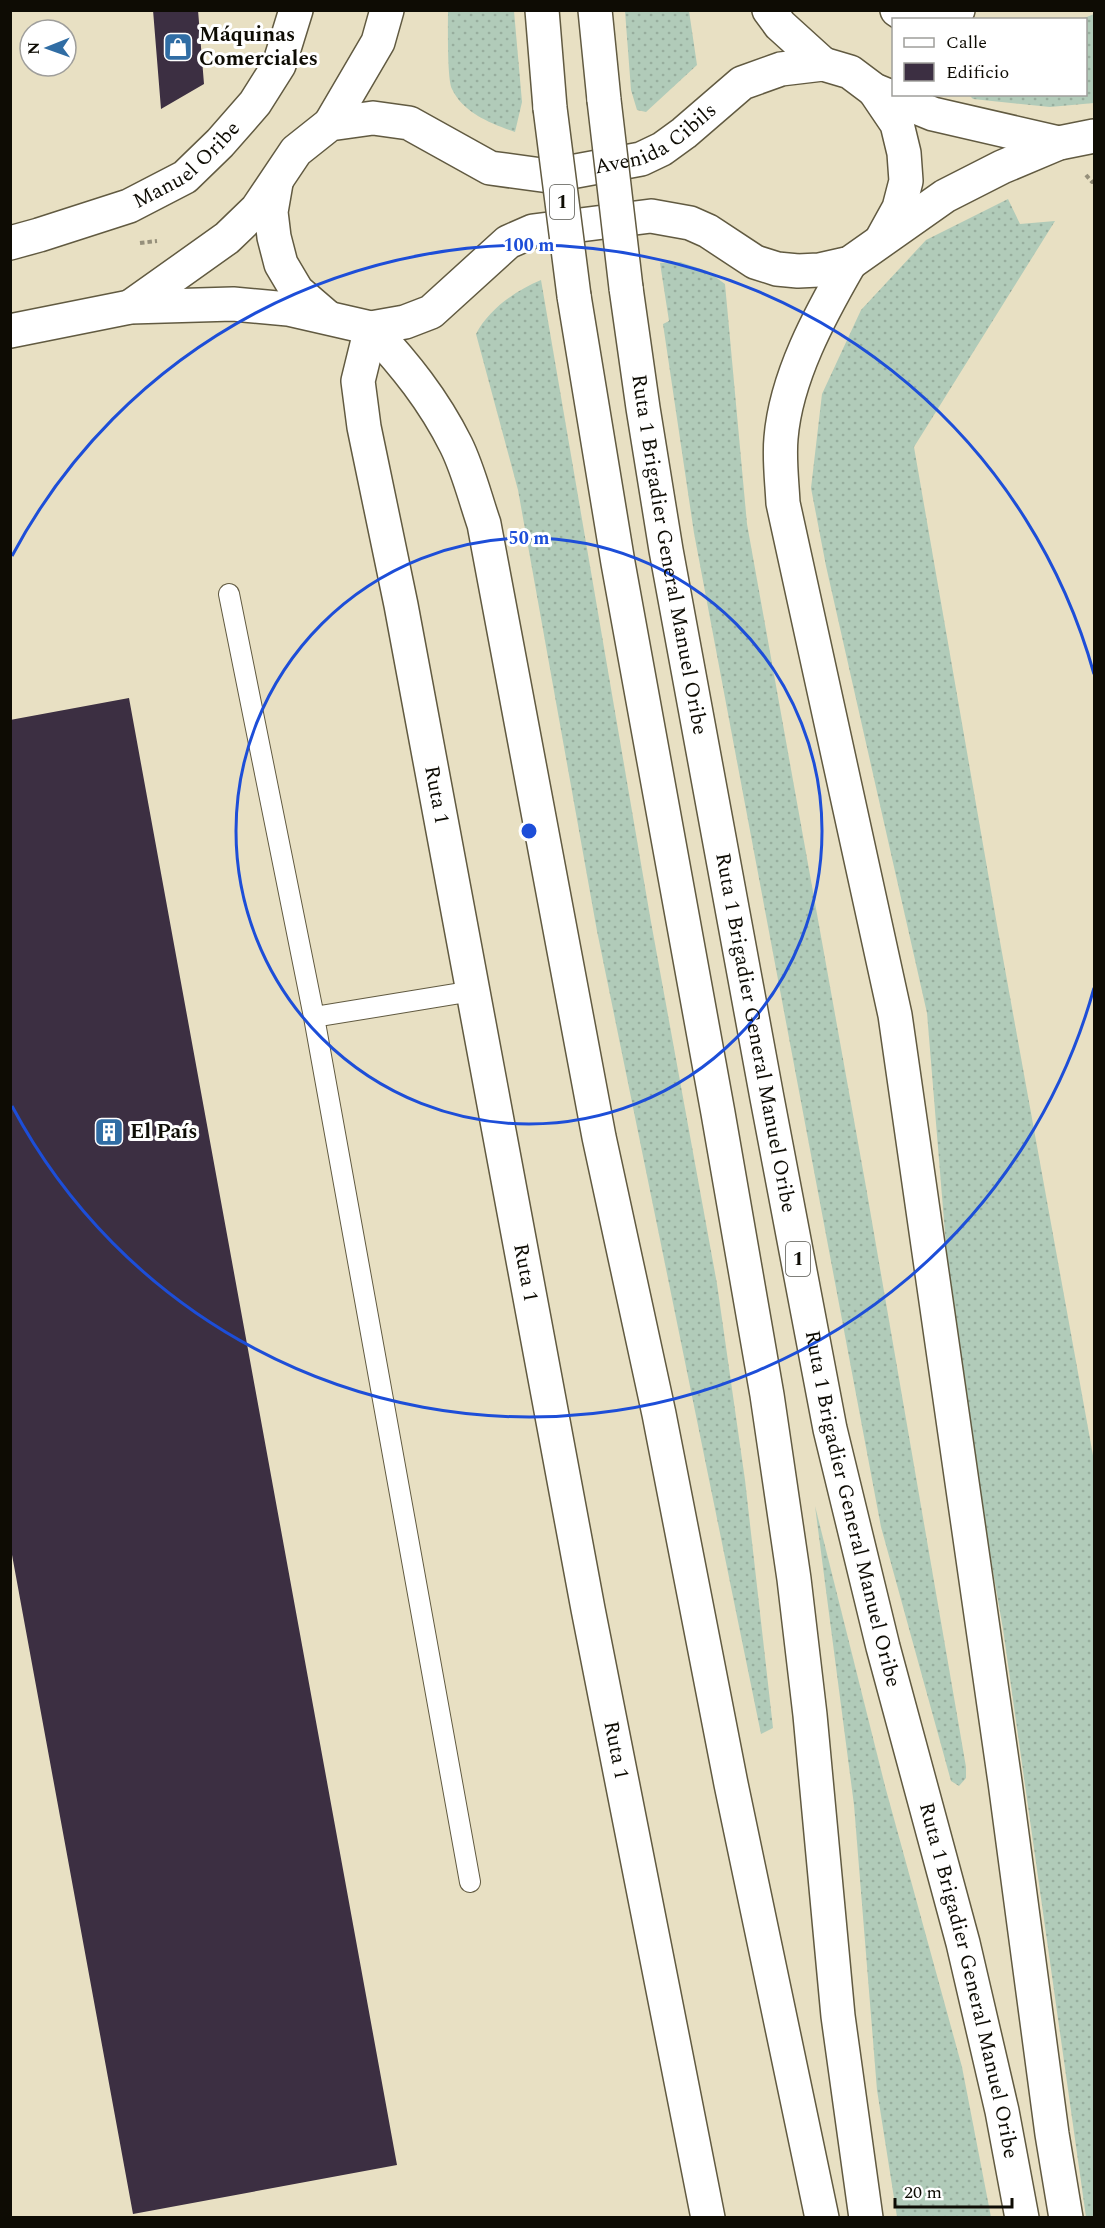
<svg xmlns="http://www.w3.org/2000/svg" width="1105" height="2228" viewBox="0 0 1105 2228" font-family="Spectral,serif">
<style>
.grass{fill:url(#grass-dots)}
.building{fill:#3c2f42}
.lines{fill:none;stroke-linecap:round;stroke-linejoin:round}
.service-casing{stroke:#615a41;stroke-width:22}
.minor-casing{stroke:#615a41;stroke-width:36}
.tertiary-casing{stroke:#615a41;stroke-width:36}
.trunk-casing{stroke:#615a41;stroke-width:36}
.path{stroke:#96907b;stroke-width:4;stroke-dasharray:4.5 3;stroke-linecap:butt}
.service{stroke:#fff;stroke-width:20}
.minor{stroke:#fff;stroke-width:33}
.tertiary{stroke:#fff;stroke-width:33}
.trunk{stroke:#fff;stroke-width:33}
.trunk-bridge-casing{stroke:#615a41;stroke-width:36;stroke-linecap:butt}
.trunk-bridge{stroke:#fff;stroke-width:33}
.ring{fill:none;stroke:#1d4ed8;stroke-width:3}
.labels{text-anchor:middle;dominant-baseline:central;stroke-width:6;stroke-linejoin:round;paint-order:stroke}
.shield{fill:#fff;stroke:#56554f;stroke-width:1.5}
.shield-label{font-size:20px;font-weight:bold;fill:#0e0c04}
.poi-label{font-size:21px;font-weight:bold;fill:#0e0c04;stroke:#fff;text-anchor:start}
.street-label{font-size:21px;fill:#0e0c04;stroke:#fff}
.centre{fill:#1d4ed8;stroke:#fff;stroke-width:3}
.ring-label{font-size:18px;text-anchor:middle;font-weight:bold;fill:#1d4ed8;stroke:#fff;stroke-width:6;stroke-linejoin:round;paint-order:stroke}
</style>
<defs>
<pattern id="grass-dots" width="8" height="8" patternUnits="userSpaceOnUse" patternTransform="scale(1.5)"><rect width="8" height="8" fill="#b1cbb9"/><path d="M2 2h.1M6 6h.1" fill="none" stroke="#97ad9d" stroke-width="1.8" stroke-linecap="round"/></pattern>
</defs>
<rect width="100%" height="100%" fill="#e8e0c3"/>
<path class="grass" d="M448 11H514L522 102 515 132C492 124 463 113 452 89 447 80 448 25 448 11Z
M625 11H689L697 65 646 112 637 110 631 90Z
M1094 14V103L1050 107 973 99 969 95 1086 94V20L1082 19Z
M1008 199 1020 224 1055 221 914 447 997 925 1094 1461V2217H1086L1003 1629 955 1355 927 1013 826 566 811 488 822 394 861 310 926 240Z
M680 262 707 271 725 284 747 524 866 1187 966 1767V1778L959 1786 951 1781 881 1527 694 533 663 324 669 321 660 263Z
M541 280 651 922 717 1284 745 1480 773 1728 761 1734 597 931 518 490 476 334C489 309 515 291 541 280Z
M815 1506 885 1786 962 2067 991 2217H897L877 2090 854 1805Z"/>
<path class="building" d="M153 10H198L204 84 161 109Z
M129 698 397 2165 133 2214 10 1544V720Z"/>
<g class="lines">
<g class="service-casing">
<path id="service" d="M229 594 314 1017 470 1882
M314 1017 473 991"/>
</g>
<g class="minor-casing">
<g id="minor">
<path d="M897 10 912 20"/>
<path d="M935 20 958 10"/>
<path id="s1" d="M10 243 39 235 129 206 185 177 220 143 255 103 279 65 296 10"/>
<path id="s2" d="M371 328 358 381 364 427 401 605 588 1609 708 2218"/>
</g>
</g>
<g class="tertiary-casing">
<g id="tertiary">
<path d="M874 90 897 124 904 153 906 181 899 208 883 237"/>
<path d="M276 183 271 212 274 237 281 264 297 291 326 316"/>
<path id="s3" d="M130 307 227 238 257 209 296 151 330 124 373 118 409 123 490 168 549 176 641 159 662 149 684 133 742 83 781 69 823 64 850 72 874 90 933 114 1059 143"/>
<path d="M10 331 130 307 233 304 288 309 371 328 405 322 431 312 508 242 533 231 651 216 690 223 708 231 755 262 777 269 798 271 819 270 850 263 945 196 1002 167 1059 143 1094 136"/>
</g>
</g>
<g class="trunk-casing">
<g id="trunk">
<path d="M542 10 550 108"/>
<path d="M595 10 604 100"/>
<path d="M769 10 780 25 823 64"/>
<path d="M330 124 378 42 387 10"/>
<path d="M850 263C820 315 786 377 781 438 779 459 782 482 783 503L895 1015 1005 1782 1052 2134 1066 2218"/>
<path id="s4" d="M626 288 643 408 666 550 767 1098 830 1429 883 1647 963 1943 1002 2111 1022 2218"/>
<path d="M574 296 618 563 718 1113 767 1395 794 1579 810 1715 838 2016 866 2218"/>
<path d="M371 328C405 365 433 399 456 445 468 469 475 498 484 524L599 1137 659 1414 731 1784 822 2218"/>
</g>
</g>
<path class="path" d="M1086 175 1092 182 1094 181
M140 243 157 241"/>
<use href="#service" class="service"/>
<use href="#minor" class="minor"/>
<use href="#tertiary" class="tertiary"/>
<use href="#trunk" class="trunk"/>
<g class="trunk-bridge-casing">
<path id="trunk-bridge" d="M604 100 626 288
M550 108 574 296"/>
</g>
<use href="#trunk-bridge" class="trunk-bridge"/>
</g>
<g class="ring">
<circle cx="529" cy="831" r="293"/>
<path d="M1094 988A586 586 0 0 1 12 1106M12 556A586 586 0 0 1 1094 674"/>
</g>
<defs>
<g id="shop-square" transform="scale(1.5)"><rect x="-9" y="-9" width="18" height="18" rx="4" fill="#306da4" stroke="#fff"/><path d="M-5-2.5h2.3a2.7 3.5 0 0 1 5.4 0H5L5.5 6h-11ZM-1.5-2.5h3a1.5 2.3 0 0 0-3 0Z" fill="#fff"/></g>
<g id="building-square" transform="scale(1.5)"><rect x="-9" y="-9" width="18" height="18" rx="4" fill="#306da4" stroke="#fff"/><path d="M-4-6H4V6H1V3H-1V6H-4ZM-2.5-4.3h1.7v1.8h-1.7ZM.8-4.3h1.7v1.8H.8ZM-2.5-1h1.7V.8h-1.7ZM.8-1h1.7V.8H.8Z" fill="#fff"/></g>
</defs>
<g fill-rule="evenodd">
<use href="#shop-square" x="178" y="47"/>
<use href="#building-square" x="109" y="1132"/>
</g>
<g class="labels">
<g class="shield">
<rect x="550" y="185" width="24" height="34" rx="4.5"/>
<rect x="786" y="1242" width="24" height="34" rx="4.5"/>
</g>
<g class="shield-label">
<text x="562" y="202">1</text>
<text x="798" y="1259">1</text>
</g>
<g class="poi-label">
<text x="199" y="35">Máquinas<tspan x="199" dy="24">Comerciales</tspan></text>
<text x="130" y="1132">El País</text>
</g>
<g class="street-label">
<text stroke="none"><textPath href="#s3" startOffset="621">Avenida Cibils</textPath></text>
<text stroke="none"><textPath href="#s1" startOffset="196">Manuel Oribe</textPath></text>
<text stroke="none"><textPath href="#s4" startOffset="270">Ruta 1 Brigadier General Manuel Oribe</textPath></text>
<text stroke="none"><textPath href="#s2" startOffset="476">Ruta 1</textPath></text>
<text stroke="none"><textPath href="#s4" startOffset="756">Ruta 1 Brigadier General Manuel Oribe</textPath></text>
<text stroke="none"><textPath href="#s2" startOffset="962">Ruta 1</textPath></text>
<text stroke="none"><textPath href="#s4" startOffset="1242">Ruta 1 Brigadier General Manuel Oribe</textPath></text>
<text stroke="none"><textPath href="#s2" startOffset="1448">Ruta 1</textPath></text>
<text stroke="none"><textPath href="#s4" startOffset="1728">Ruta 1 Brigadier General Manuel Oribe</textPath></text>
</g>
</g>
<circle cx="529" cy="831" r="9" class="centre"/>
<g class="ring-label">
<text x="529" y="251">100 m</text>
<text x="529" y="544">50 m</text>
</g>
<rect width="1105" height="2228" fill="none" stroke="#0e0c04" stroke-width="24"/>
<rect x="892" y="18" width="195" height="78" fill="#ffffff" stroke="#9f9e9b" stroke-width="1.5"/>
<rect x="904" y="38" width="30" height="9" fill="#ffffff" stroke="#9f9e9b" stroke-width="1.5"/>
<text x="946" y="48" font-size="18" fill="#0e0c04">Calle</text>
<rect x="904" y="63" width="30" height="18" fill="#3c2f42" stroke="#9f9e9b" stroke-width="1.5"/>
<text x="946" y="78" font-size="18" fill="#0e0c04">Edificio</text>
<g transform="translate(48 48) rotate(269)"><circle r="28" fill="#ffffff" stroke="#9f9e9b" stroke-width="1.5"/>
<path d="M0-4.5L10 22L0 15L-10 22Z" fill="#306da4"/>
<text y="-9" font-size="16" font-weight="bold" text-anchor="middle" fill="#0e0c04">N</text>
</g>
<path d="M895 2198v9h117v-9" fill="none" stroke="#0e0c04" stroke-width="3"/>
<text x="904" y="2198" font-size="18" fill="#0e0c04" stroke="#ffffff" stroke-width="4.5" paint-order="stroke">20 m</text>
</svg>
